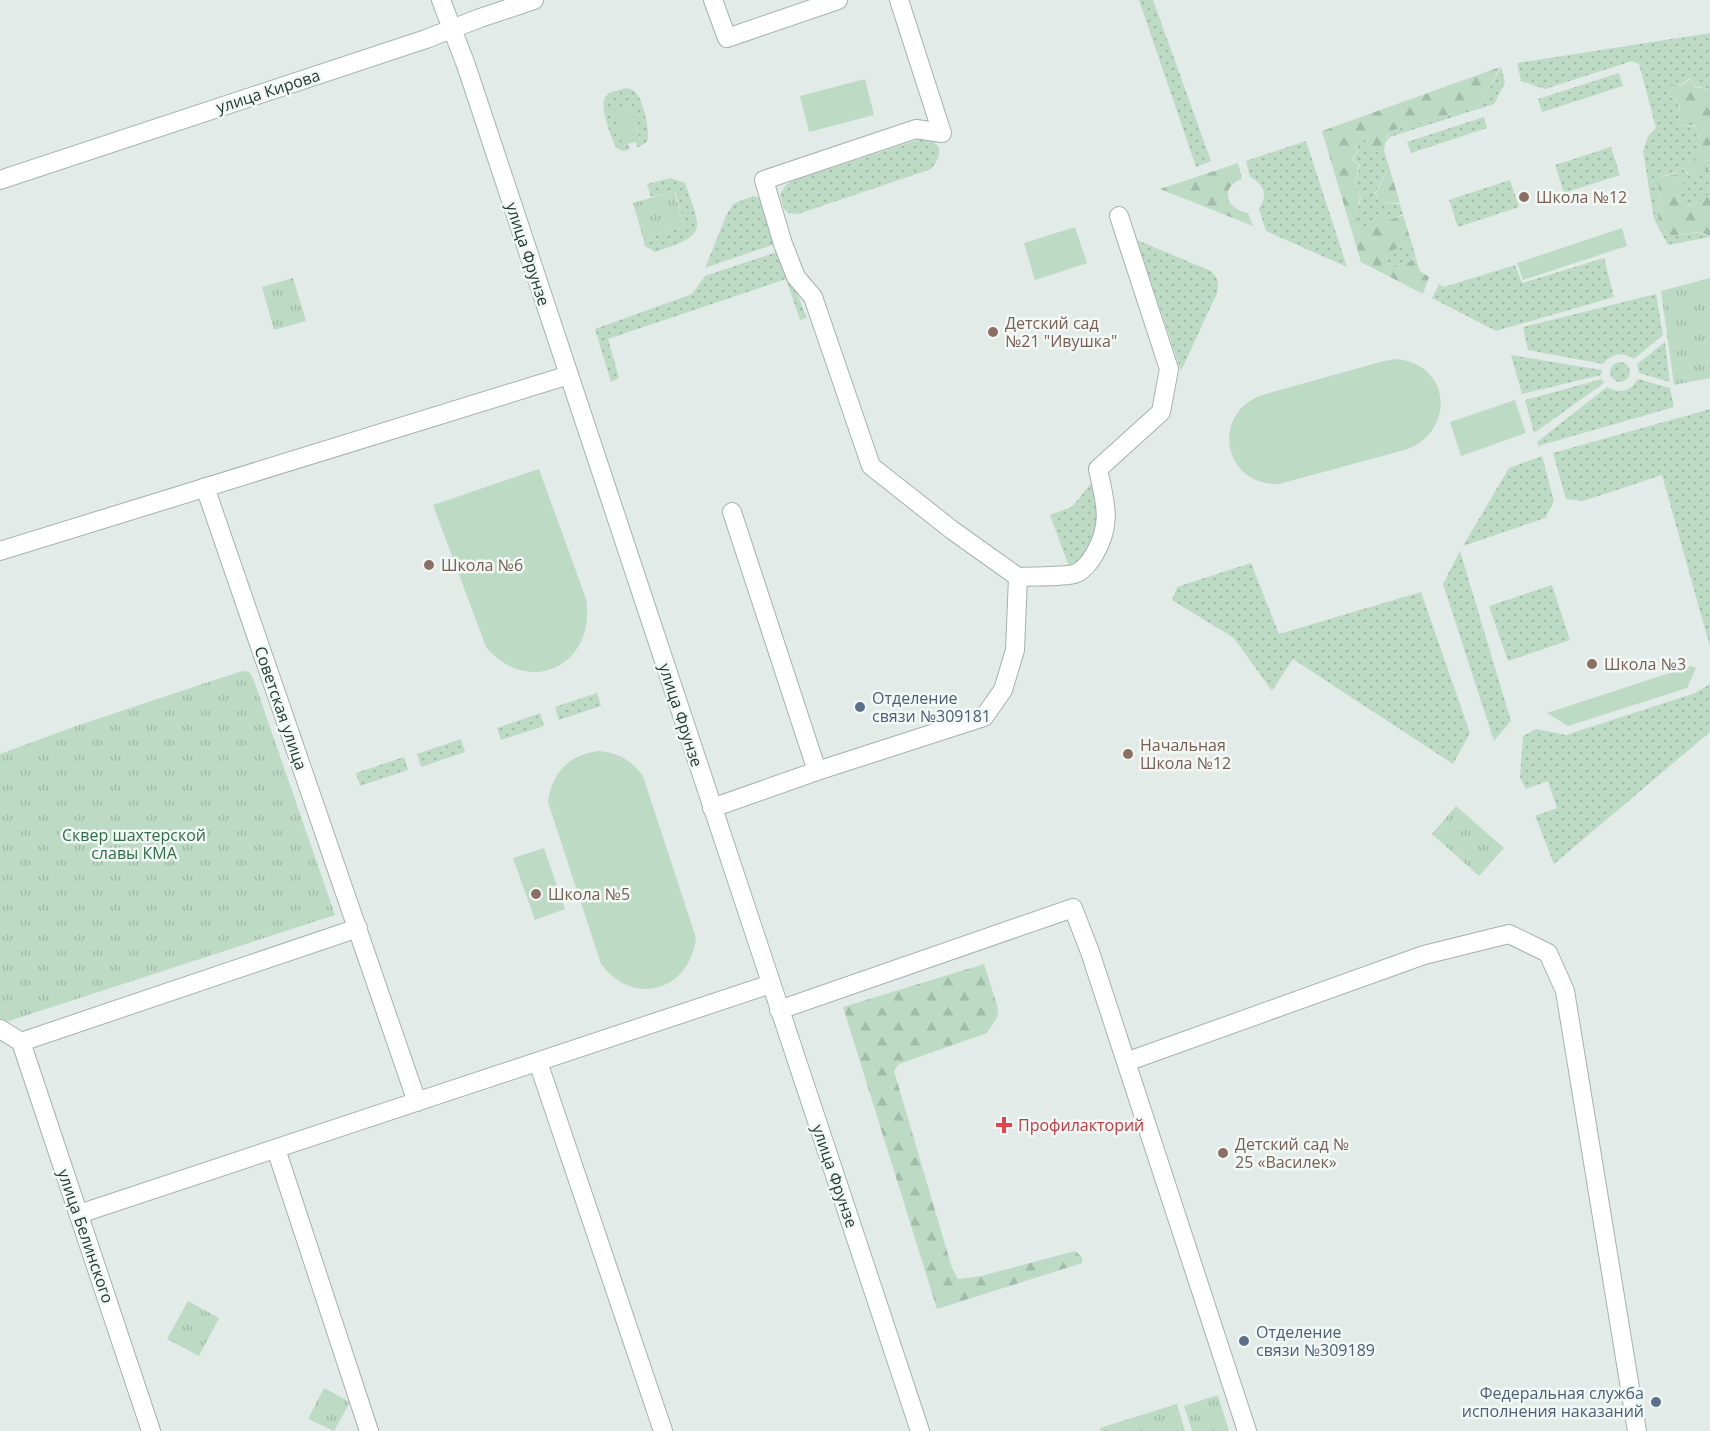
<svg xmlns="http://www.w3.org/2000/svg" width="1710" height="1431" viewBox="0 0 1710 1431" font-family="'Open Sans',sans-serif">
<style>
.grass{fill:url(#grass-dots)}
.forest{fill:url(#forest-firs)}
.park{fill:url(#park-tufts)}
.pitch{fill:#bddac5}
.lines{fill:none;stroke-linecap:round;stroke-linejoin:round}
.street-casing{stroke:#a5b2ae;stroke-width:20}
.secondary-casing{stroke:#a2b5af;stroke-width:20}
.street{stroke:#fff;stroke-width:18}
.secondary{stroke:#fff;stroke-width:18}
.education-dot{fill:#8d6e63;stroke:#f2f8f5;stroke-width:2}
.service-dot{fill:#5c6f8a;stroke:#f2f8f5;stroke-width:2}
.health-dot{fill:#e0444e;stroke:#f2f8f5;stroke-width:2}
.labels{text-anchor:middle;dominant-baseline:central;stroke-width:5;stroke-linejoin:round;paint-order:stroke}
.street-label{font-size:16px;fill:#243a34;stroke:#f2f8f5}
.education-label{font-size:16px;fill:#785e54;stroke:#f2f8f5;text-anchor:start}
.service-label{font-size:16px;fill:#4e5e75;stroke:#f2f8f5;text-anchor:start}
.park-label{font-size:16px;fill:#326d49;stroke:#f2f8f5}
.health-label{font-size:16px;fill:#be3a42;stroke:#f2f8f5;text-anchor:start}
</style>
<defs>
<pattern id="grass-dots" width="8" height="8" patternUnits="userSpaceOnUse" patternTransform="scale(1.5)"><rect width="8" height="8" fill="#bddac5"/><path d="M2 2h.1M6 6h.1" fill="none" stroke="#a2bcaa" stroke-width="1.8" stroke-linecap="round"/></pattern>
<pattern id="forest-firs" width="22" height="20" patternUnits="userSpaceOnUse" patternTransform="scale(1.5)"><rect width="22" height="20" fill="#bddac5"/><path d="M5 1l3.5 6h-7zM16 11l3.5 6h-7z" fill="#a2bcaa"/></pattern>
<pattern id="park-tufts" width="24" height="20" patternUnits="userSpaceOnUse" patternTransform="scale(1.5)"><rect width="24" height="20" fill="#bddac5"/><path d="M3 7l-1-3M5 7V3M7 7l1-3M15 17l-1-3M17 17v-4M19 17l1-3" fill="none" stroke="#a2bcaa"/></pattern>
</defs>
<rect width="100%" height="100%" fill="#e2ebe7"/>
<path class="grass" d="M1139 0H1153L1211 161 1196 167Z
M1710 33V89L1695 86 1690 78 1681 85 1671 84 1669 95C1681 103 1681 111 1679 125L1695 126 1702 146 1696 158 1683 168 1688 175 1710 169V185H1707L1708 195 1695 206 1685 205 1678 200 1679 190 1684 181 1675 173 1659 177 1658 216 1666 234C1683 238 1694 227 1710 237L1668 245 1654 219 1643 151 1648 136 1656 128 1639 64 1632 61 1545 89 1521 81 1517 63Z
M1501 67 1505 83 1494 104 1390 137 1384 144 1390 131 1479 106Z
M1619 73 1623 86 1542 112 1538 99Z
M626 88C630 89 632 89 635 92 643 98 651 133 647 142L637 148 636 142 640 140 630 106 623 145 628 144 630 149C624 152 619 151 615 146 611 134 597 104 607 95 612 91 620 90 626 88Z
M1484 117 1487 128 1411 153 1407 142Z
M1363 135C1367 144 1370 149 1379 153L1384 150 1389 167 1375 193 1380 202 1400 204 1403 214 1389 220 1382 213 1368 225 1360 229 1356 213 1361 198 1355 184 1360 165 1352 159 1359 151 1353 142Z
M920 139C942 139 944 154 931 169L798 214 789 213 784 209 780 194 786 185 792 181Z
M1306 141 1347 267 1266 231 1259 209C1268 196 1265 184 1250 177L1246 161Z
M1611 147 1620 175 1564 193 1555 165Z
M671 178 685 183C702 232 708 235 655 252L645 246 643 238 684 226 675 191 651 197 647 184Z
M1510 180 1519 207 1458 227 1449 200Z
M753 196 760 198 764 203 778 243 705 268 726 216 733 204Z
M1137 240 1211 271C1219 279 1219 283 1217 293L1181 371Z
M1412 244 1416 258 1411 260 1403 268 1392 267 1387 262 1386 256 1395 249Z
M780 251 807 318 800 320 786 279 608 339 619 378 611 382 595 329 692 294 705 276Z
M1604 258 1614 297 1496 331 1432 298 1439 284 1444 287 1515 265 1522 283Z
M1656 294 1663 335 1634 359C1622 351 1612 353 1603 364L1528 350 1523 327Z
M1665 342 1670 382 1639 373 1637 364Z
M1511 355 1602 370 1601 375 1522 394Z
M1610 372a10 10 0 1 1 20 0a10 10 0 1 1-20 0Z
M1602 379 1604 383 1534 433 1525 400Z
M1638 379 1670 388 1674 407 1538 446 1537 442 1607 387C1619 394 1631 392 1638 379Z
M1710 409V647L1662 475 1583 501 1566 499 1553 453Z
M1542 456 1554 501 1545 518 1463 546 1509 468Z
M1093 481 1100 525 1090 550 1070 569 1050 515 1072 507Z
M1460 551 1511 721 1494 741 1443 584Z
M1251 563 1279 634 1421 592 1470 733 1453 764 1293 659 1272 691 1234 638 1172 600 1177 587Z
M1552 585 1570 640 1508 661 1489 606Z
M1710 684V732L1554 864 1535 816 1557 808 1548 781 1526 789 1520 777 1523 736 1536 729 1566 735 1695 693Z
M597 693 601 706 559 720 555 707Z
M540 713 544 726 501 740 497 728Z
M461 739 465 752 421 767 417 754Z
M404 757 408 770 360 786 356 773Z"/>
<path class="forest" d="M1500 67 1479 106 1390 131 1386 138 1384 150 1379 153 1369 147 1363 135 1353 142 1358 151 1351 159 1359 165 1355 184 1360 198 1356 213 1360 228 1368 225 1382 213 1389 220 1403 215 1412 244 1395 249 1386 256 1387 262 1392 267 1403 268 1411 260 1416 259 1420 271 1429 277 1423 294 1361 262 1322 131Z
M1690 79 1695 87 1710 89V169L1689 175 1683 167 1696 158 1702 146 1695 125H1679C1681 112 1682 102 1669 95L1671 84 1681 86Z
M1238 163 1242 179C1220 186 1225 210 1248 213L1253 226 1160 189Z
M1389 167 1400 203 1380 202 1376 193Z
M1676 174 1684 181 1679 190 1678 200C1694 213 1696 203 1708 195L1707 185H1710V236C1692 227 1683 238 1666 234L1658 216 1659 177Z
M984 964 997 1005 998 1016 987 1033 899 1064 894 1071 952 1268 958 1279 981 1276 1075 1251 1082 1257V1263L937 1309 843 1007Z"/>
<path class="park" d="M674 191 684 226 643 238 633 203Z
M293 278 306 321 274 330 262 287Z
M1710 278V378L1674 385 1661 291Z
M242 671 249 672 253 678 335 915 6 1022 0 1021V754L76 726Z
M1456 806 1504 848 1479 876 1432 834Z
M188 1301 219 1318 199 1356 167 1339Z
M324 1388 350 1402 334 1431 308 1419Z
M1218 1395 1229 1431H1192L1184 1406Z
M1177 1404 1185 1431H1101L1100 1428Z"/>
<path class="pitch" d="M865 79 874 115 809 132 800 96Z
M630 106 640 141 623 145 613 111Z
M1075 227 1087 263 1035 280 1024 243Z
M1622 228 1627 246 1523 280 1517 263Z
M1398 359C1451 366 1455 429 1408 449L1279 484C1223 486 1210 414 1262 395L1384 361Z
M1515 400 1526 433 1461 456 1450 422Z
M539 469 586 599C597 665 529 698 486 647L433 505Z
M1691 666 1696 668 1687 688 1568 726 1547 713Z
M599 751C619 753 631 760 643 776L696 938C689 992 633 1007 601 964L548 802C552 772 569 755 599 751Z
M544 848 565 909 535 920 513 858Z"/>
<g class="lines">
<g class="street-casing">
<path id="street" d="M713 0 727 38 838 0
M205 487 417 1102
M732 512 817 771
M0 551 569 375
M1018 577C1031 576 1063 577 1074 574 1082 572 1090 562 1094 555 1113 523 1105 503 1098 469L1161 412 1169 369 1119 216
M712 808 817 771 984 717 1003 690 1015 650 1018 577 952 530 871 466 813 297 796 277 783 244 764 180 916 129 942 133 899 0
M779 1010 1073 908 1090 952 1247 1431
M0 1029 21 1042
M21 1042 151 1431
M21 1042 358 928
M538 1062 663 1431
M1126 1062 1424 955 1509 934 1548 953 1565 991 1637 1431
M276 1149 369 1431
M79 1214 771 984"/>
</g>
<g class="secondary-casing">
<path id="secondary" d="M441 0 466 65 920 1431
M0 180 426 39 480 18 534 0"/>
</g>
<use href="#street" class="street"/>
<use href="#secondary" class="secondary"/>
</g>
<g class="education-dot">
<circle cx="1524" cy="197" r="6"/>
<circle cx="993" cy="332" r="6"/>
<circle cx="429" cy="565" r="6"/>
<circle cx="1592" cy="664" r="6"/>
<circle cx="1128" cy="754" r="6"/>
<circle cx="536" cy="894" r="6"/>
<circle cx="1223" cy="1153" r="6"/>
</g>
<g class="service-dot">
<circle cx="860" cy="707" r="6"/>
<circle cx="1244" cy="1341" r="6"/>
<circle cx="1656" cy="1402" r="6"/>
</g>
<path class="health-dot" d="M1001 1116h6v6h6v6h-6v6h-6v-6h-6v-6h6z"/>
<g class="labels">
<g class="street-label">
<text transform="translate(268 91) rotate(-18)">улица Кирова</text>
<text transform="translate(528 254) rotate(72)">улица Фрунзе</text>
<text transform="translate(281 708) rotate(71)">Советская улица</text>
<text transform="translate(681 715) rotate(72)">улица Фрунзе</text>
<text transform="translate(835 1176) rotate(71)">улица Фрунзе</text>
<text transform="translate(86 1236) rotate(71)">улица Белинского</text>
</g>
<g class="education-label">
<text x="1536" y="197">Школа №12</text>
<text x="1005" y="323">Детский сад<tspan x="1005" dy="18">№21 "Ивушка"</tspan></text>
<text x="441" y="565">Школа №6</text>
<text x="1604" y="664">Школа №3</text>
<text x="1140" y="745">Начальная<tspan x="1140" dy="18">Школа №12</tspan></text>
<text x="548" y="894">Школа №5</text>
<text x="1235" y="1144">Детский сад №<tspan x="1235" dy="18">25 «Василек»</tspan></text>
</g>
<g class="service-label">
<text x="872" y="698">Отделение<tspan x="872" dy="18">связи №309181</tspan></text>
<text x="1256" y="1332">Отделение<tspan x="1256" dy="18">связи №309189</tspan></text>
<text x="1644" y="1393" text-anchor="end">Федеральная служба<tspan x="1644" dy="18">исполнения наказаний</tspan></text>
</g>
<g class="park-label">
<text x="134" y="835">Сквер шахтерской<tspan x="134" dy="18">славы КМА</tspan></text>
</g>
<g class="health-label">
<text x="1018" y="1125">Профилакторий</text>
</g>
</g>
</svg>
